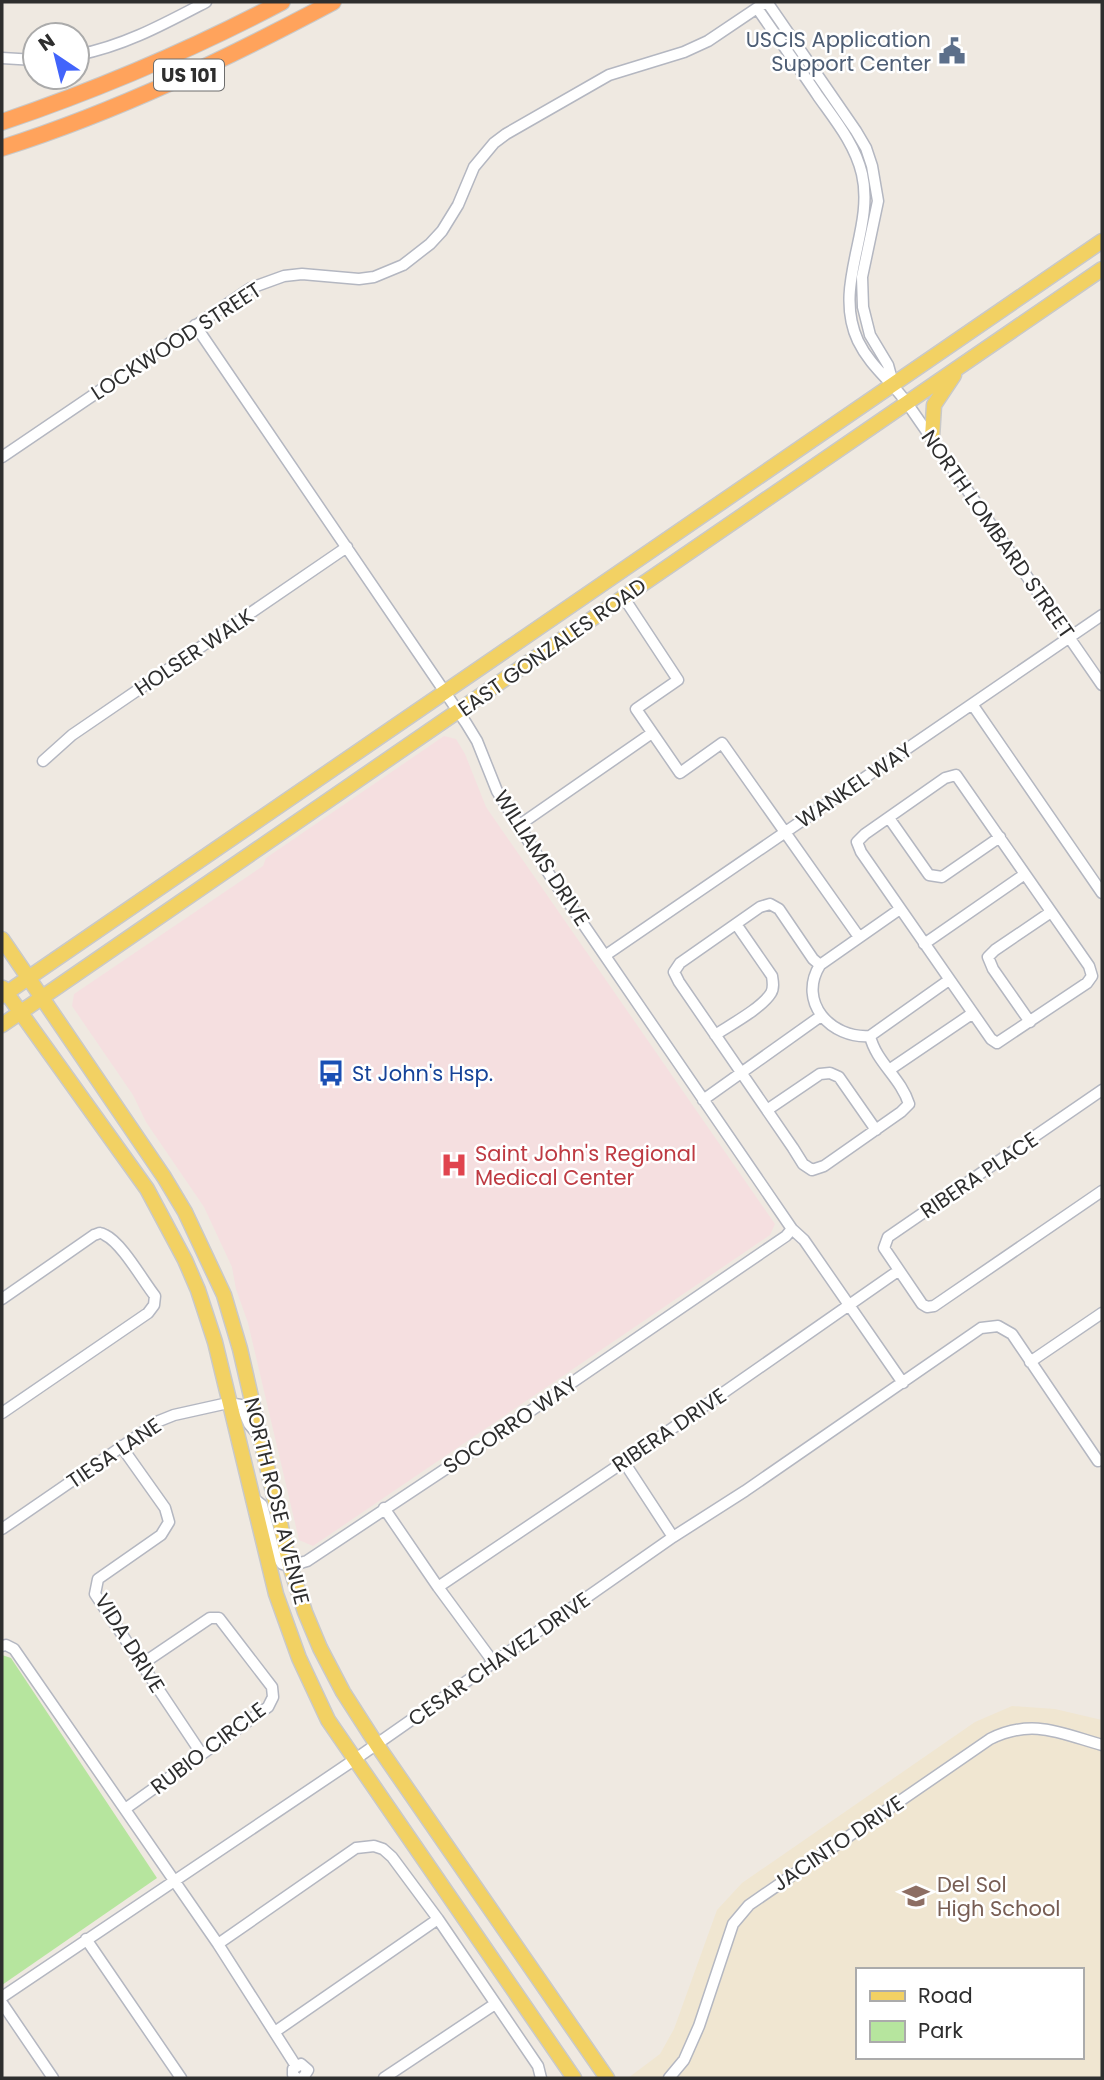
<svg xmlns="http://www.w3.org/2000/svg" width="1104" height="2080" viewBox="0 0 1104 2080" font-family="Poppins,sans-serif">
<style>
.education{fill:#f0e6d1;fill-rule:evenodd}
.medical{fill:#f5dfe0}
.green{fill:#b6e59e}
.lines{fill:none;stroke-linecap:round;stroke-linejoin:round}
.minor-casing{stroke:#b4b7c1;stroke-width:13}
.major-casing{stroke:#c9c9c9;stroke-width:17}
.highway-casing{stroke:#c9c9c9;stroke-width:18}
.minor{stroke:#fff;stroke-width:10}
.major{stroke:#f2d163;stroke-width:14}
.highway{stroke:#ffa35c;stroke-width:16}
.labels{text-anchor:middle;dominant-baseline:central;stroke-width:5;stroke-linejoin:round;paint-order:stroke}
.shield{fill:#fff;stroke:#6d6d6d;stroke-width:2}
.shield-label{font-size:19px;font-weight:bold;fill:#2e2e2e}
.service-label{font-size:21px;fill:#4e5e75;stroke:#fff;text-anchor:end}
.street-label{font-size:21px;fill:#2e2e2e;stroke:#fff}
.transit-label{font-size:21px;fill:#164399;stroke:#fff;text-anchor:start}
.health-label{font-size:21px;fill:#be3a42;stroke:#fff;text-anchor:start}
.education-label{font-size:21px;fill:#785e54;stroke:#fff;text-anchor:start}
</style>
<rect width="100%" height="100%" fill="#efe9e1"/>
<path class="education" d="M1012 1706 1055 1709 1102 1720V2078H628L660 2054 674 2029 717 1910 742 1883 975 1722ZM857 1970H1081V2057H857Z"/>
<path class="medical" d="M444 736 456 739 465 754 486 807 775 1224 770 1235 313 1546 299 1540 248 1323 236 1289 232 1267 204 1207 146 1122 133 1095 72 1006 74 994 263 866 266 858Z"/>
<path class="green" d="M2 1655 11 1658 157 1878 2 1985Z"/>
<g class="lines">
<g class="minor-casing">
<path id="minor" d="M767 2 856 131 866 148 872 166 878 201 862 277 863 307 870 335 888 365 893 383
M757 8C777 37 798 66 818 96 835 120 855 144 862 174 875 230 832 285 858 341 870 366 891 381 907 403L1102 685
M77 55C124 46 164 24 206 2
M2 58 35 60
M195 325 466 723 477 741 497 791 551 877 792 1229 804 1240 903 1383
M2 457 251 288 284 276 302 274 359 279 374 277 403 265 430 244 442 231 458 205 474 167 494 143 506 134 609 75 684 52 708 41 766 2
M624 598 678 680 636 709 680 773 722 743 859 937
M972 704 1102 893
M43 761 72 735 347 547
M956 775 1089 966 1092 976 1087 983 997 1043 991 1039 861 852 857 842 865 834 945 778Z
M889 818 929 875 942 877 1000 837
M518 826 652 733
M900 909 820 965C797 1002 831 1039 870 1036L949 980
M924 944 1025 874
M606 955 1102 615
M820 965 813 959 779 909 770 904 760 907 680 963 674 972 679 982 793 1148 803 1164 812 1170 824 1166 901 1112 909 1104C901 1078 876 1062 870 1036
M1030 1022 993 969 988 957 995 950 1051 912
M715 1035C730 1025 762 1008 771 993 774 988 773 982 772 976L736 924
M889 1070 973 1013
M1102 1090 888 1237 884 1248 922 1304 927 1307 934 1306 1102 1191
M703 1100 821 1016
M767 1110 820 1074 830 1073 839 1077 876 1130
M2 1299 94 1235C100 1233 100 1232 105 1235 122 1243 143 1281 155 1296L154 1305 148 1313 2 1413
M1030 1362 1102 1313
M121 1446 165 1508 169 1522 161 1535 98 1579 95 1594 201 1753
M624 1462 673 1537
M253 1498 262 1505 274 1551 282 1564 290 1566 307 1561 459 1460 786 1236 792 1229
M384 1508 438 1587 494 1663
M2 1529 159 1421 174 1415 228 1403 241 1405 249 1424 259 1436
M438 1587 634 1455 898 1271
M2 1646 6 1645 14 1649 218 1944 296 2066
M125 1809 268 1707 273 1697 272 1687 219 1618H210L142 1664
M86 1939 181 2078
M218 1944 356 1848 374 1846 383 1849 392 1857 438 1919 538 2066 541 2078
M2 1997 354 1760 673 1537 745 1491 981 1328 998 1326 1012 1334 1098 1461
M2 2003 53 2078
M276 2031 438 1919
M297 2078 293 2075V2069L301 2064 308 2070 303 2078
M384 2078 495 2004
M669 2078 684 2060 699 2026 733 1924 749 1905 990 1739C1032 1718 1060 1733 1102 1745"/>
</g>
<g class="major-casing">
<path id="major" d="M932 437 934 405 954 375
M2 939 164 1177 185 1212 224 1295 240 1349 290 1566 305 1612 320 1648 343 1692 377 1745 607 2078
M3 988 147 1189 185 1260 198 1290 215 1342 276 1594 299 1658 328 1720 574 2078
M2 996 1102 241
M2 1025C368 773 735 520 1102 269"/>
</g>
<g class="highway-casing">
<path id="highway" d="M2 122C99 89 191 50 282 2
M2 148C118 111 226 59 333 2"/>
</g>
<use href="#minor" class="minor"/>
<use href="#major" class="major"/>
<use href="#highway" class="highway"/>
</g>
<defs>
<g id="civic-bare" transform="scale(2.1)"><path d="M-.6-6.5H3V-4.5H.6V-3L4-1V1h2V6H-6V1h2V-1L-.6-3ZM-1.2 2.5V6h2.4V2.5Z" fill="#5c6f8a" stroke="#fff" stroke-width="2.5" paint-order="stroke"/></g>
<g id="bus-bare" transform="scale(2.1)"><path d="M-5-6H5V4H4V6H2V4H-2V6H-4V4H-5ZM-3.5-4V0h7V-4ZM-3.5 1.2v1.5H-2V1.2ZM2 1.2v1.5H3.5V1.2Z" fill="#1a4fb4" stroke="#fff" stroke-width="2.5" paint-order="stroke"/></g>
<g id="hospital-bare" transform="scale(2.1)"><path d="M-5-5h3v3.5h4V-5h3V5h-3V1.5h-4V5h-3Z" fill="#e0444e" stroke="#fff" stroke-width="2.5" paint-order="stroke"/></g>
<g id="school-bare" transform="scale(2.1)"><path d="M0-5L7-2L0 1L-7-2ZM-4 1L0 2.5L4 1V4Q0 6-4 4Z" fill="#8d6e63" stroke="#fff" stroke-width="2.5" paint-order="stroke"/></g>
</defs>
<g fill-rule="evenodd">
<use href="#civic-bare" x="952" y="51"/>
<use href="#bus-bare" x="331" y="1073"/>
<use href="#hospital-bare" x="454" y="1165"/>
<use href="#school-bare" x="916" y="1896"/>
</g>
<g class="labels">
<rect class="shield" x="154" y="59.5" width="70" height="31" rx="5"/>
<g class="shield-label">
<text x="189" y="75">US 101</text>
</g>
<g class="service-label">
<text x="931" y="39">USCIS Application<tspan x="931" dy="24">Support Center</tspan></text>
</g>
<g class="street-label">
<text transform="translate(176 341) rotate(-33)">LOCKWOOD STREET</text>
<text transform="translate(998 534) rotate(55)">NORTH LOMBARD STREET</text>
<text transform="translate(552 647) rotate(-35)">EAST GONZALES ROAD</text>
<text transform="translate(194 652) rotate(-34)">HOLSER WALK</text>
<text transform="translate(854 785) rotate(-34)">WANKEL WAY</text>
<text transform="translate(542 858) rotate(57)">WILLIAMS DRIVE</text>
<text transform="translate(979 1175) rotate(-34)">RIBERA PLACE</text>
<text transform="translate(510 1425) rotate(-34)">SOCORRO WAY</text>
<text transform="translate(669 1430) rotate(-34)">RIBERA DRIVE</text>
<text transform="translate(114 1453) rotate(-34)">TIESA LANE</text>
<text transform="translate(277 1501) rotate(76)">NORTH ROSE AVENUE</text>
<text transform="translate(130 1643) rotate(58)">VIDA DRIVE</text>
<text transform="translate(499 1659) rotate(-35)">CESAR CHAVEZ DRIVE</text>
<text transform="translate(208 1748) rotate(-37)">RUBIO CIRCLE</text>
<text transform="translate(838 1843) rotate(-34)">JACINTO DRIVE</text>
</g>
<g class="transit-label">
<text x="352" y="1073">St John's Hsp.</text>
</g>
<g class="health-label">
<text x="475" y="1153">Saint John's Regional<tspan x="475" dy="24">Medical Center</tspan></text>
</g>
<g class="education-label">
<text x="937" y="1884">Del Sol<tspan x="937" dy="24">High School</tspan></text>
</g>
</g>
<rect width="1104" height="2080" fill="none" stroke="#2e2e2e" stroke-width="7"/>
<rect x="856" y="1968" width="228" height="91" fill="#ffffff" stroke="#ababab" stroke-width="2"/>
<rect x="870" y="1991" width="35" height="10" fill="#f2d163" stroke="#ababab" stroke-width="2"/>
<text x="918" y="2003" font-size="21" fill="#2e2e2e">Road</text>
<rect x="870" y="2021" width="35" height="21" fill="#b6e59e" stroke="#ababab" stroke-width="2"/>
<text x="918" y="2038" font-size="21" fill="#2e2e2e">Park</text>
<g transform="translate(56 56) rotate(325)"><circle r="33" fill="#ffffff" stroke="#ababab" stroke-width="2"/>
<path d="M0-5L12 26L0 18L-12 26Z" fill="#4264fb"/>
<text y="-10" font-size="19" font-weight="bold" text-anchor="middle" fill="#2e2e2e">N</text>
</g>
</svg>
